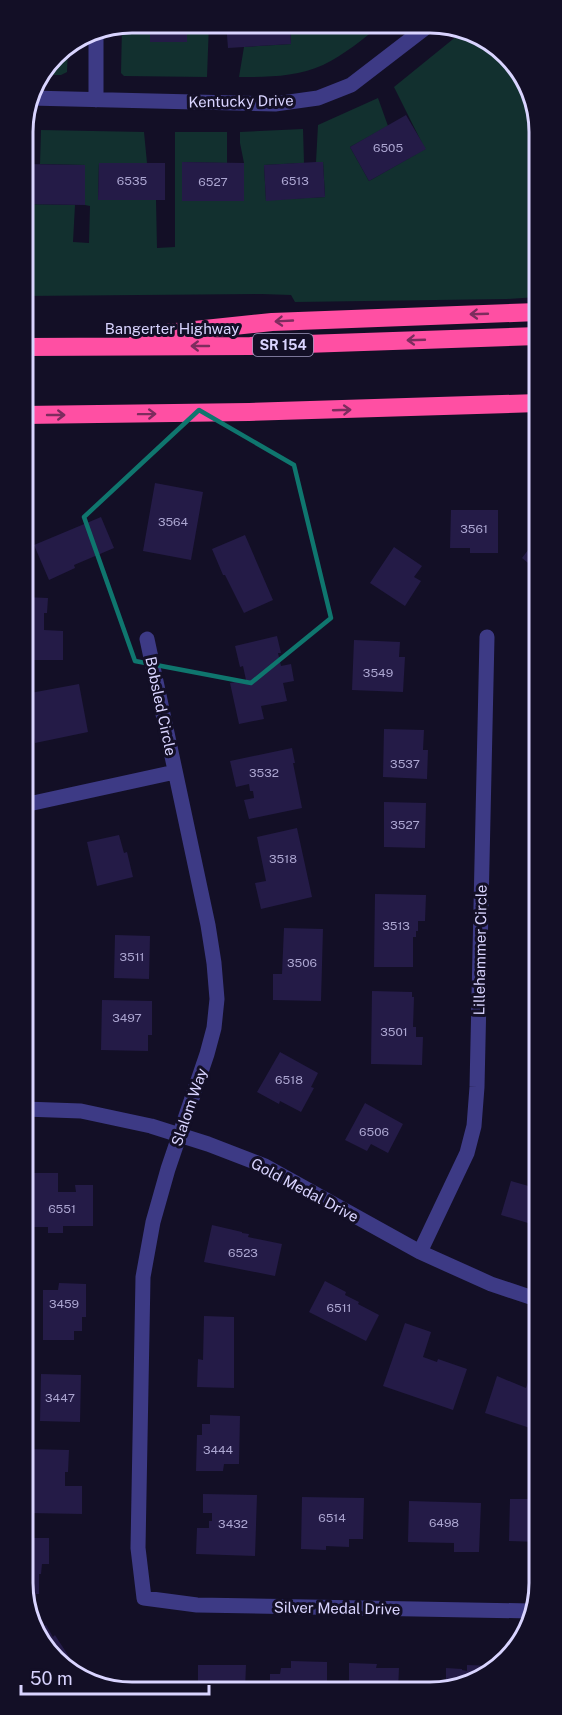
<svg xmlns="http://www.w3.org/2000/svg" width="562" height="1715" viewBox="0 0 562 1715" font-family="'Public Sans',sans-serif">
<style>
.green{fill:#12302f}
.building{fill:#241b47}
.lines{fill:none;stroke-linecap:round;stroke-linejoin:round}
.street{stroke:#3d3a85;stroke-width:15}
.highway{stroke:#ff4fa3;stroke-width:18}
.oneway{stroke:#7d2c5e}
.marked{fill:none;stroke:#0f766e;stroke-width:4.5;stroke-linejoin:round}
.labels{text-anchor:middle;dominant-baseline:central;stroke-width:6;stroke-linejoin:round;paint-order:stroke}
.number-label{font-size:12px;fill:#aca6d1}
.shield{fill:#130f26;stroke:#9e99be;stroke-width:1.5}
.shield-label{font-size:14px;font-weight:bold;fill:#d9d4ff}
.street-label{font-size:15px;fill:#d9d4ff;stroke:#130f26}
.rim{fill:none;stroke:#d9d4ff;stroke-width:3}
</style>
<rect width="100%" height="100%" fill="#130f26"/>
<path class="green" d="M132 23H150V42H187V23H209L207 77 124 76 121 73 122 26Z
M290 24H382C363 39 344 55 323 65 297 77 267 77 239 77L244 47 291 44Z
M463 31 508 55 537 111 538 297 507 299 295 302 291 295 262 294 23 296V204L75 205 73 242 89 243 90 206 85 205V165L40 164 41 130 144 132 147 163H99L98 199 156 200 157 248 175 247V132H227V163L182 162V201H244V163L240 143V132L303 129 304 163 264 165 266 200 325 197 323 162H316L318 125 378 98 388 126 350 147 369 181 425 149 394 87Z
M68 47 67 72 61 75H41L60 50Z"/>
<path class="building" d="M150 23H187V42H150Z
M226 23 290 24 291 44 228 48Z
M406 115 426 149 369 181 350 147Z
M182 162 244 163V201H182Z
M316 162H323L325 197 266 201 264 165Z
M99 163H165V200H98Z
M23 164 85 165V205L23 204Z
M155 483 203 492 191 560 143 551Z
M451 510H498V553H470V548H450Z
M101 517 114 548 74 565 75 568 49 580 34 545Z
M245 535 273 600 244 613 225 575H223L212 549Z
M538 537V571L522 558Z
M394 547 422 566 414 577 421 581 405 606 370 583Z
M23 597 48 598 47 613H44V630L63 631V660H23Z
M277 636 281 653H278L281 666 291 664 294 681 283 683 287 701 261 706 264 719 239 724 230 683 246 680 243 666 240 667 235 646Z
M354 640 400 642 399 657H405L403 692 352 690Z
M79 684 88 732 35 743 25 694Z
M384 729 424 730 423 750H428L427 779 383 777Z
M292 748 295 763H293L302 808 249 819 244 800 254 798 253 791H250L249 784 236 787 230 761Z
M384 802 426 803 425 848 384 847Z
M297 828 312 897 261 909 255 883 266 881 257 837Z
M119 835 124 853 127 852 133 877 97 886 87 842Z
M375 894 426 895 425 921H418V931H416V937H413V967H374Z
M284 928 323 929 321 1001 273 1000V974H282Z
M115 935 150 936 149 979 114 978Z
M372 991 412 992V997H414L413 1027H416V1037H423L422 1065 371 1064Z
M102 1000 152 1001V1035H148V1051L101 1050Z
M24 1004H26L27 1031H24Z
M280 1052 318 1073 311 1087 314 1088 301 1112 280 1101 279 1104 257 1092Z
M534 1101 539 1102V1136L531 1135Z
M365 1103 403 1124 388 1153 371 1144 367 1151 345 1140Z
M32 1173H58V1192H76L75 1185H93V1226H63V1233H48V1227H32Z
M511 1181 539 1189V1222L529 1219 528 1223 501 1215Z
M212 1225 242 1232V1233L249 1234 248 1237 282 1244 275 1276 204 1262Z
M325 1281 346 1292 345 1295 359 1302 358 1304 379 1315 366 1341 309 1312Z
M59 1283 86 1284V1317H82V1331H74V1340H43V1290H58Z
M204 1316 234 1317V1388L197 1387 198 1359 203 1360Z
M405 1323 431 1332 423 1357 437 1362 438 1359 467 1369 453 1410 383 1386Z
M532 1370 539 1372V1431L485 1413 497 1376 526 1388Z
M41 1374 81 1375 80 1422 40 1421Z
M210 1415 240 1416 239 1464H224L223 1471H196L197 1435H202V1424H210Z
M28 1449 69 1450 68 1472H65V1486H82V1514L29 1513V1496H24V1481H28Z
M203 1494 257 1495 255 1556 196 1554 197 1528H209V1521H212V1513H203Z
M302 1497 364 1498 363 1539H349V1547L326 1546V1550L301 1549Z
M510 1499H539V1542L509 1541Z
M409 1501 481 1503 479 1552H454V1543L408 1542Z
M24 1538H49V1564H42L41 1574H39V1594H36L35 1609 27 1608 25 1604Z
M46 1625 53 1637 55 1635 73 1663 71 1665 75 1671 54 1660 39 1630Z
M291 1661 327 1662V1690H270V1674H280L281 1668H291Z
M349 1663 377 1664 376 1668H399L398 1690H349Z
M198 1665H246L245 1690H198Z
M467 1665 494 1666 451 1690H446V1668L462 1669V1670L467 1671Z
M128 1681H169V1690H128Z"/>
<g class="lines">
<path class="street" d="M96 36V100
M30 98 275 104 318 98 351 85 429 25
M147 639 208 925 214 963 217 999 214 1028 207 1054 168 1169 153 1222 143 1277 138 1548 144 1598 197 1605 530 1611
M24 805 175 772
M24 1109 81 1111 151 1126 208 1144 265 1166 420 1252 491 1284 539 1300
M420 1252 467 1153 474 1126 477 1087 487 637"/>
<path class="highway" d="M138 336 272 322 538 312
M23 347 250 346 538 336
M23 415 249 412 538 403"/>
</g>
<defs><path id="oneway-shaft" d="M-6 0H5M1.5-3L5.5 0L1.5 3" fill="none" stroke-width="1.6" stroke-linecap="round" stroke-linejoin="round" transform="scale(1.5)"/></defs>
<g class="oneway">
<use href="#oneway-shaft" transform="translate(479 314) rotate(178)"/>
<use href="#oneway-shaft" transform="translate(284 321) rotate(177)"/>
<use href="#oneway-shaft" transform="translate(416 340) rotate(178)"/>
<use href="#oneway-shaft" transform="translate(200 346) rotate(180)"/>
<use href="#oneway-shaft" transform="translate(342 410) rotate(-2)"/>
<use href="#oneway-shaft" transform="translate(147 414) rotate(-1)"/>
<use href="#oneway-shaft" transform="translate(56 415)"/>
</g>
<path class="marked" d="M199 410 294 465 331 618 251 683 135 661 84 517Z"/>
<g class="labels">
<g class="number-label">
<text x="388" y="148">6505</text>
<text x="132" y="181">6535</text>
<text x="295" y="181">6513</text>
<text x="213" y="182">6527</text>
<text x="173" y="522">3564</text>
<text x="474" y="529">3561</text>
<text x="378" y="673">3549</text>
<text x="405" y="764">3537</text>
<text x="264" y="773">3532</text>
<text x="405" y="825">3527</text>
<text x="283" y="859">3518</text>
<text x="396" y="926">3513</text>
<text x="132" y="957">3511</text>
<text x="302" y="963">3506</text>
<text x="127" y="1018">3497</text>
<text x="394" y="1032">3501</text>
<text x="289" y="1080">6518</text>
<text x="374" y="1132">6506</text>
<text x="62" y="1209">6551</text>
<text x="243" y="1253">6523</text>
<text x="64" y="1304">3459</text>
<text x="339" y="1308">6511</text>
<text x="60" y="1398">3447</text>
<text x="218" y="1450">3444</text>
<text x="332" y="1518">6514</text>
<text x="444" y="1523">6498</text>
<text x="233" y="1524">3432</text>
</g>
<rect class="shield" x="253" y="334" width="60" height="22" rx="4.5"/>
<g class="shield-label">
<text x="283" y="345">SR 154</text>
</g>
<g class="street-label">
<text transform="translate(241 101) rotate(-1)">Kentucky Drive</text>
<text x="172" y="328">Bangerter Highway</text>
<text transform="translate(161 706) rotate(78)">Bobsled Circle</text>
<text transform="translate(480 950) rotate(-89)">Lillehammer Circle</text>
<text transform="translate(189 1107) rotate(-71)">Slalom Way</text>
<text transform="translate(305 1190) rotate(28)">Gold Medal Drive</text>
<text transform="translate(337 1608) rotate(1)">Silver Medal Drive</text>
</g>
</g>
<path d="M0 0H562V1715H0ZM132 33H430A99 99 0 0 1 529 132V1583A99 99 0 0 1 430 1682H132A99 99 0 0 1 33 1583V132A99 99 0 0 1 132 33Z" fill="#130f26" fill-rule="evenodd"/>
<path class="rim" d="M132 33H430A99 99 0 0 1 529 132V1583A99 99 0 0 1 430 1682H132A99 99 0 0 1 33 1583V132A99 99 0 0 1 132 33Z"/>
<path d="M21 1685v9h188v-9" fill="none" stroke="#d9d4ff" stroke-width="3"/>
<text x="30" y="1685" font-size="18" fill="#d9d4ff" stroke="#130f26" stroke-width="4.5" paint-order="stroke">50 m</text>
</svg>
